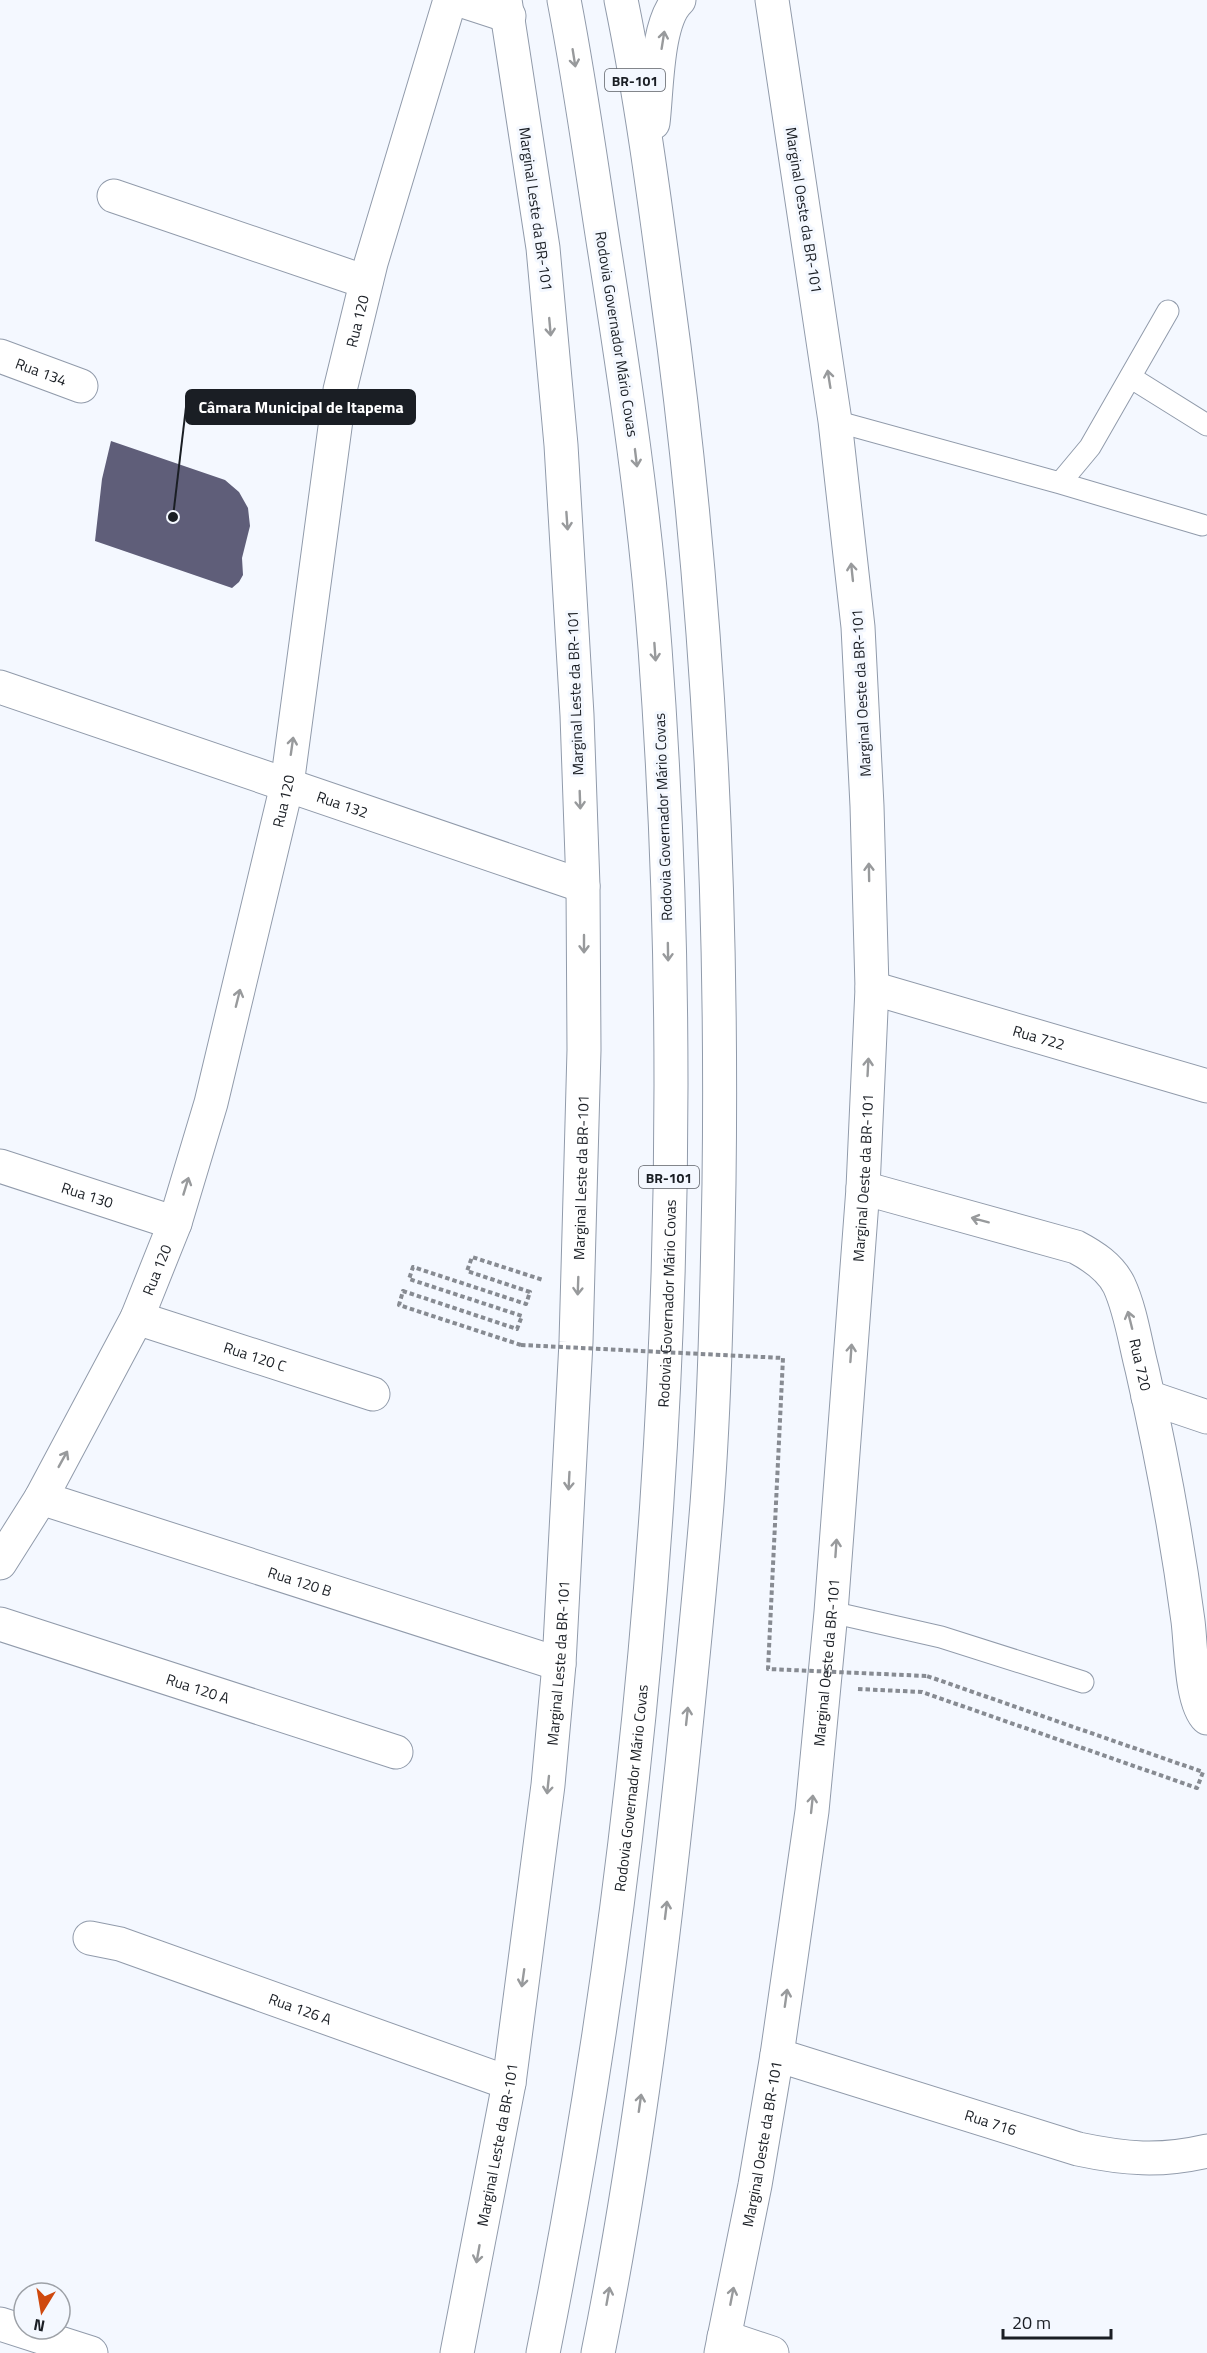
<svg xmlns="http://www.w3.org/2000/svg" width="1207" height="2353" viewBox="0 0 1207 2353" font-family="'Titillium Web',sans-serif">
<style>
.building{fill:#5f5e79}
.lines{fill:none;stroke-linecap:round;stroke-linejoin:round}
.lane-casing{stroke:#919bab;stroke-width:23}
.street-casing{stroke:#919bab;stroke-width:35}
.secondary-casing{stroke:#919bab;stroke-width:35}
.highway-casing{stroke:#919bab;stroke-width:35}
.path{stroke:#878b92;stroke-width:4;stroke-dasharray:4.5 3;stroke-linecap:butt}
.lane{stroke:#fff;stroke-width:21}
.street{stroke:#fff;stroke-width:33}
.secondary{stroke:#fff;stroke-width:33}
.highway{stroke:#fff;stroke-width:33}
.path-bridge{stroke:#878b92;stroke-width:4;stroke-dasharray:4.5 3;stroke-linecap:butt}
.oneway{stroke:#989a9c}
.labels{text-anchor:middle;dominant-baseline:central;stroke-width:6;stroke-linejoin:round;paint-order:stroke}
.shield{fill:#f4f8ff;stroke:#5b5f66;stroke-width:1.5}
.shield-label{font-size:14px;font-weight:bold;fill:#1a1e24}
.street-label{font-size:15px;fill:#1a1e24;stroke:#f4f8ff}
.leader{fill:none;stroke:#1a1e24;stroke-width:2}
.callout-dot{fill:#1a1e24;stroke:#f4f8ff;stroke-width:2}
.callout{fill:#1a1e24;stroke:#1a1e24;stroke-width:2}
.callout-label{font-size:16px;text-anchor:middle;font-weight:bold;fill:#fff}
</style>
<rect width="100%" height="100%" fill="#f4f8ff"/>
<path class="building" d="M111 441 225 480 239 492 248 508 250 526 242 558 243 575 239 582 232 588 95 541 102 479Z"/>
<g class="lines">
<g class="lane-casing">
<path id="lane" d="M1130 377 1207 425
M835 421 1060 483 1202 525
M1060 483 1090 447 1168 311
M831 1612 941 1637 1083 1682"/>
</g>
<g class="street-casing">
<g id="street">
<path d="M460 0 509 16"/>
<path d="M114 196 366 282"/>
<path id="s1" d="M0 356 81 386"/>
<path id="s2" d="M0 687 583 886"/>
<path id="s3" d="M872 988 1207 1086"/>
<path id="s4" d="M0 1166 175 1223"/>
<path id="s5" d="M863 1188 1076 1247C1093 1256 1110 1267 1119 1285 1131 1311 1135 1342 1142 1369 1161 1452 1177 1537 1188 1621 1191 1644 1191 1703 1207 1718"/>
<path id="s6" d="M137 1318 373 1394"/>
<path d="M1148 1397 1207 1417"/>
<path id="s7" d="M41 1498 559 1664"/>
<path id="s8" d="M0 1563 41 1498 137 1318 175 1223 211 1103 287 785 340 390 371 263 450 0"/>
<path id="s9" d="M0 1624 396 1752"/>
<path id="s10" d="M90 1938 120 1944 509 2083"/>
<path d="M0 2324 91 2353"/>
<path d="M724 2337 772 2353"/>
</g>
</g>
<g class="secondary-casing">
<g id="secondary">
<path id="s11" d="M777 2055 1078 2149C1125 2159 1160 2162 1207 2151"/>
<path id="s12" d="M457 2353 509 2083 548 1785 559 1664 576 1342 584 1050 583 886 577 715 561 445 543 248 505 0"/>
<path id="s13" d="M721 2353 755 2185 777 2055 812 1811 831 1612 863 1188 872 988 867 806 858 627 835 421 772 0"/>
</g>
</g>
<g class="highway-casing">
<g id="highway">
<path d="M653 123C657 92 656 21 679 0"/>
<path id="s14" d="M543 2353C655 1794 697 1217 655 648 645 513 625 380 604 247 591 164 580 82 564 0"/>
<path d="M598 2353C637 2159 661 1962 682 1765 691 1678 700 1591 707 1504 715 1398 717 1290 719 1183 723 885 708 589 667 294 654 196 641 97 621 0"/>
</g>
</g>
<path class="path" d="M521 1345 399 1305 403 1291 517 1329 522 1316 409 1279 413 1267 526 1304 530 1292 467 1271 472 1257 543 1280
M858 1689 922 1692 1197 1788 1203 1772 927 1676"/>
<use href="#lane" class="lane"/>
<use href="#street" class="street"/>
<use href="#secondary" class="secondary"/>
<use href="#highway" class="highway"/>
<path class="path-bridge" d="M521 1345 783 1358 768 1669 927 1676"/>
</g>
<defs><path id="oneway-shaft" d="M-6 0H5M1.5-3L5.5 0L1.5 3" fill="none" stroke-width="1.6" stroke-linecap="round" stroke-linejoin="round" transform="scale(1.5)"/></defs>
<g class="oneway">
<use href="#oneway-shaft" transform="translate(663 40) rotate(-81)"/>
<use href="#oneway-shaft" transform="translate(574 58) rotate(81)"/>
<use href="#oneway-shaft" transform="translate(550 327) rotate(85)"/>
<use href="#oneway-shaft" transform="translate(829 379) rotate(-99)"/>
<use href="#oneway-shaft" transform="translate(636 458) rotate(83)"/>
<use href="#oneway-shaft" transform="translate(567 521) rotate(86)"/>
<use href="#oneway-shaft" transform="translate(852 572) rotate(-96)"/>
<use href="#oneway-shaft" transform="translate(655 652) rotate(86)"/>
<use href="#oneway-shaft" transform="translate(292 746) rotate(-82)"/>
<use href="#oneway-shaft" transform="translate(580 800) rotate(88)"/>
<use href="#oneway-shaft" transform="translate(869 872) rotate(-91)"/>
<use href="#oneway-shaft" transform="translate(584 944) rotate(90)"/>
<use href="#oneway-shaft" transform="translate(668 952) rotate(89)"/>
<use href="#oneway-shaft" transform="translate(238 998) rotate(-76)"/>
<use href="#oneway-shaft" transform="translate(868 1067) rotate(-87)"/>
<use href="#oneway-shaft" transform="translate(186 1186) rotate(-73)"/>
<use href="#oneway-shaft" transform="translate(980 1220) rotate(-165)"/>
<use href="#oneway-shaft" transform="translate(578 1286) rotate(92)"/>
<use href="#oneway-shaft" transform="translate(1130 1320) rotate(-104)"/>
<use href="#oneway-shaft" transform="translate(851 1353) rotate(-86)"/>
<use href="#oneway-shaft" transform="translate(63 1459) rotate(-61)"/>
<use href="#oneway-shaft" transform="translate(569 1481) rotate(93)"/>
<use href="#oneway-shaft" transform="translate(836 1548) rotate(-86)"/>
<use href="#oneway-shaft" transform="translate(687 1716) rotate(-84)"/>
<use href="#oneway-shaft" transform="translate(548 1785) rotate(96)"/>
<use href="#oneway-shaft" transform="translate(812 1804) rotate(-84)"/>
<use href="#oneway-shaft" transform="translate(666 1910) rotate(-83)"/>
<use href="#oneway-shaft" transform="translate(523 1978) rotate(98)"/>
<use href="#oneway-shaft" transform="translate(786 1998) rotate(-82)"/>
<use href="#oneway-shaft" transform="translate(640 2103) rotate(-82)"/>
<use href="#oneway-shaft" transform="translate(478 2254) rotate(100)"/>
<use href="#oneway-shaft" transform="translate(608 2296) rotate(-80)"/>
<use href="#oneway-shaft" transform="translate(732 2296) rotate(-79)"/>
</g>
<g class="labels">
<g class="shield">
<rect x="605" y="69" width="60" height="22" rx="4.5"/>
<rect x="639" y="1166" width="60" height="22" rx="4.5"/>
</g>
<g class="shield-label">
<text x="635" y="80">BR-101</text>
<text x="669" y="1177">BR-101</text>
</g>
<g class="street-label">
<text transform="translate(536 209) rotate(82)">Marginal Leste da BR-101</text>
<text transform="translate(804 210) rotate(81)">Marginal Oeste da BR-101</text>
<text stroke="none"><textPath href="#s8" startOffset="1305">Rua 120</textPath></text>
<text transform="translate(617 334) rotate(81)">Rodovia Governador Mário Covas</text>
<text stroke="none"><textPath href="#s1" startOffset="44">Rua 134</textPath></text>
<text transform="translate(575 693) rotate(-92)">Marginal Leste da BR-101</text>
<text transform="translate(861 693) rotate(-93)">Marginal Oeste da BR-101</text>
<text stroke="none"><textPath href="#s8" startOffset="819">Rua 120</textPath></text>
<text stroke="none"><textPath href="#s2" startOffset="362">Rua 132</textPath></text>
<text transform="translate(663 817) rotate(-92)">Rodovia Governador Mário Covas</text>
<text stroke="none"><textPath href="#s3" startOffset="174">Rua 722</textPath></text>
<text stroke="none"><textPath href="#s13" startOffset="1185">Marginal Oeste da BR-101</textPath></text>
<text stroke="none"><textPath href="#s12" startOffset="1184">Marginal Leste da BR-101</textPath></text>
<text stroke="none"><textPath href="#s4" startOffset="92">Rua 130</textPath></text>
<text stroke="none"><textPath href="#s8" startOffset="333">Rua 120</textPath></text>
<text stroke="none"><textPath href="#s14" startOffset="1058">Rodovia Governador Mário Covas</textPath></text>
<text stroke="none"><textPath href="#s6" startOffset="124">Rua 120 C</textPath></text>
<text stroke="none"><textPath href="#s5" startOffset="362">Rua 720</textPath></text>
<text stroke="none"><textPath href="#s7" startOffset="272">Rua 120 B</textPath></text>
<text stroke="none"><textPath href="#s13" startOffset="699">Marginal Oeste da BR-101</textPath></text>
<text stroke="none"><textPath href="#s12" startOffset="698">Marginal Leste da BR-101</textPath></text>
<text stroke="none"><textPath href="#s9" startOffset="208">Rua 120 A</textPath></text>
<text stroke="none"><textPath href="#s14" startOffset="572">Rodovia Governador Mário Covas</textPath></text>
<text stroke="none"><textPath href="#s10" startOffset="222">Rua 126 A</textPath></text>
<text stroke="none"><textPath href="#s11" startOffset="224">Rua 716</textPath></text>
<text stroke="none"><textPath href="#s13" startOffset="213">Marginal Oeste da BR-101</textPath></text>
<text stroke="none"><textPath href="#s12" startOffset="212">Marginal Leste da BR-101</textPath></text>
</g>
</g>
<path class="leader" d="M173 517L186 407"/>
<circle class="callout-dot" cx="173" cy="517" r="6"/>
<rect class="callout" x="186" y="390" width="229" height="34" rx="6"/>
<g class="callout-label">
<text x="301" y="413">Câmara Municipal de Itapema</text>
</g>
<g transform="translate(42 2311) rotate(191)"><circle r="28" fill="#f4f8ff" stroke="#9da1a7" stroke-width="1.5"/>
<path d="M0-4.5L10 22L0 15L-10 22Z" fill="#cf490e"/>
<text y="-9" font-size="16" font-weight="bold" text-anchor="middle" fill="#1a1e24">N</text>
</g>
<path d="M1003 2329v9h108v-9" fill="none" stroke="#1a1e24" stroke-width="3"/>
<text x="1012" y="2329" font-size="18" fill="#1a1e24" stroke="#f4f8ff" stroke-width="4.5" paint-order="stroke">20 m</text>
</svg>
